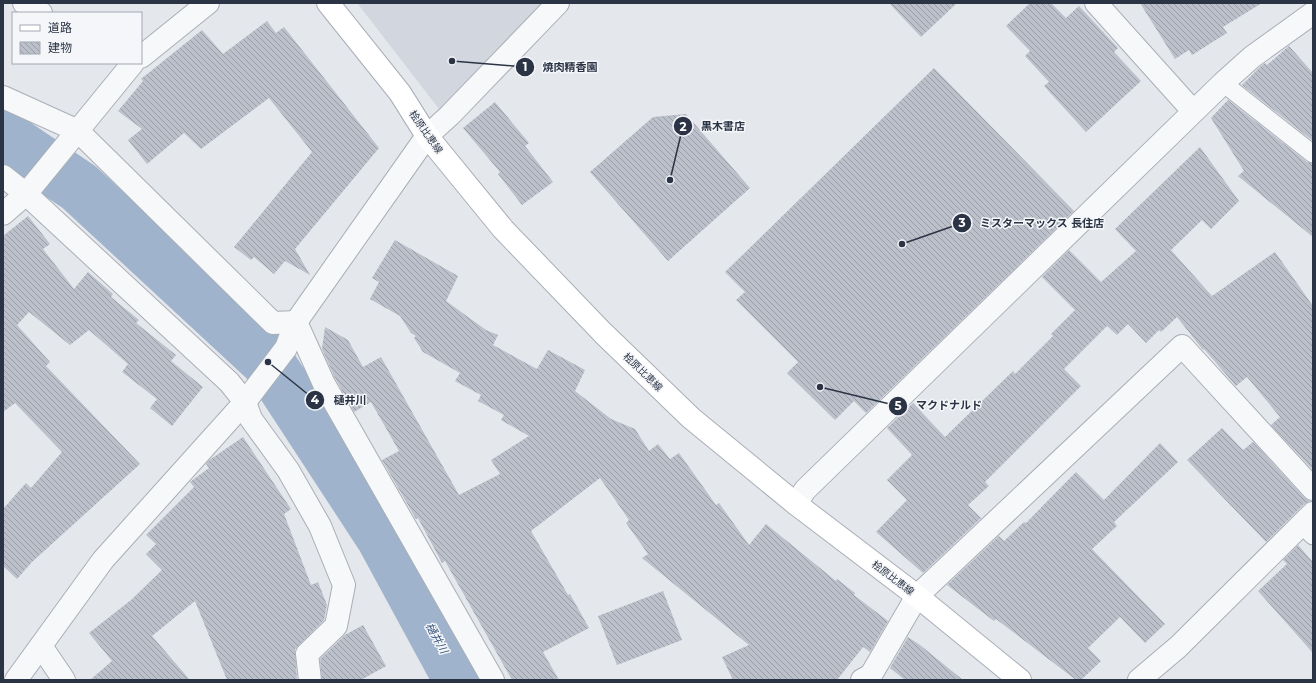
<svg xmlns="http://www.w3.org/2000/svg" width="1316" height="683" viewBox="0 0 1316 683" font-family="Montserrat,'Noto Sans JP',sans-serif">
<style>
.built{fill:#d2d6de}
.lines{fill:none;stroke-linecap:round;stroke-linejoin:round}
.river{stroke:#9fb4cc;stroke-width:53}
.building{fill:url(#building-back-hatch)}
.service-casing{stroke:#a9aeb7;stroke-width:19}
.minor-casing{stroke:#a9aeb7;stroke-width:24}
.tertiary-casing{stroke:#a9aeb7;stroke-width:24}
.secondary-casing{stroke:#a9aeb7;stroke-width:24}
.service{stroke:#f7f8fa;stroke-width:17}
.minor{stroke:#f7f8fa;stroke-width:22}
.tertiary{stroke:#f7f8fa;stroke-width:22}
.secondary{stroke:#fff;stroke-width:22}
.labels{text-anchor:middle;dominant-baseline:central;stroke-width:3;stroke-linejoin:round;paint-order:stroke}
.street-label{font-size:10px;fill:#2b3445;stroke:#f4f6f9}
.water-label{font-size:11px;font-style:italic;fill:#34527a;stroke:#f4f6f9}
.leader{fill:none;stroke:#2b3445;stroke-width:1.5}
.callout-dot{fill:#2b3445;stroke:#f4f6f9;stroke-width:1.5}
.mark-label{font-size:12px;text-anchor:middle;font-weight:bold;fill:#fff}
.callout-label{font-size:11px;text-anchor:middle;font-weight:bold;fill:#2b3445;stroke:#f4f6f9;stroke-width:3;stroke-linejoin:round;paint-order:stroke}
</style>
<defs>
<pattern id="building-back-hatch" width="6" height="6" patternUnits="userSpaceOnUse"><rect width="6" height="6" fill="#bbc0ca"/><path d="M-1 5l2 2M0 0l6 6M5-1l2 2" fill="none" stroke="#989da6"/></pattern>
</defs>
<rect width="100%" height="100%" fill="#e4e7ec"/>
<path class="built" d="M359 3H557L446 118 358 4Z"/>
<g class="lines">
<path class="river" d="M3 136 79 187 268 362 383 538 460 680"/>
</g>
<path class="building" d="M889 3H957L921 37Z
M1030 3H1051L1066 18 1079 6 1118 48 1114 52 1141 81 1086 132 1044 86 1049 82 1025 56 1030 51 1006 26Z
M1140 3H1262L1223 27 1227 33 1192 55 1189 50 1175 59Z
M267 21 276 33 284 27 379 148 295 249 310 275 285 261 274 274 254 257 251 260 234 247 312 152 269 98 201 149 184 133 147 164 128 140 142 129 118 111 143 81 141 79 202 30 223 54Z
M1289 46 1313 73V141L1242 85 1260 67 1265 63 1267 65Z
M934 68 1074 211 866 413 854 401 835 420 787 373 798 362 736 300 745 292 725 272Z
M1228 100 1307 162 1313 164V237L1238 176 1244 171 1211 118Z
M495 102 529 143 525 146 553 182 522 205 498 174 500 172 463 128Z
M686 114 750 188 668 261 590 172 653 117Z
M1200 147 1239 201 1211 229 1202 220 1171 250 1212 296 1275 252 1313 306V470L1271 425 1280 417 1247 377 1236 386 1204 349 1203 350 1177 317 1161 332 1159 330 1146 343 1128 324 1117 335 1107 326 1064 369 1081 386 985 482 989 486 968 505 981 518 923 573 876 532 907 500 887 480 912 455 887 428 913 403 945 437 1013 371 1015 374 1053 336 1051 334 1075 310 1042 277 1069 250 1101 282 1136 251 1115 229Z
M28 216 50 244 43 249 74 289 88 272 113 294 111 297 139 320 136 323 176 355 171 361 203 387 172 426 150 408 157 399 122 372 128 364 89 330 70 345 29 312 17 325 50 362 46 366 140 464 32 562 17 579 3 566V509L26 483 31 488 62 452 15 403 3 412V236Z
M395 240 458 276 446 301 486 330 498 335 493 345 537 369 548 350 585 370 575 391 611 419 635 429 649 451 658 444 670 459 679 453 716 505 719 503 749 545 766 524 836 581 837 579 855 593 854 595 888 621 870 652 863 647 837 680H733L722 657 749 645 642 558 648 554 626 523 629 520 600 478 531 531 568 595 570 594 589 628 543 652 559 680H512L445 561 442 563 418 518 416 519 382 460 399 451 371 402 354 412 335 378 322 349 325 327 348 340 363 367 381 357 459 495 500 474 491 460 529 436 501 420 504 415 478 401 481 395 455 381 460 373 423 352 414 338 416 336 411 333 400 316 370 299 379 282 372 278Z
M1222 428 1243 450 1253 442 1304 497 1310 501 1304 504 1266 542 1187 460Z
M243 437 291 509 284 514 311 585 318 582 327 605 324 620 295 649 297 680H227L195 601 152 636 190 680H90L112 661 89 633 131 600 162 570 146 554 156 544 146 535 194 487 190 482 209 468 206 464 208 461Z
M1160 443 1178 462 1114 522 1117 526 1092 549 1165 624 1145 643 1120 617 1088 648 1101 661 1081 680H1076L996 619 994 621 947 585 999 536 1004 541 1024 522 1026 523 1076 472 1104 500Z
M1298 545 1313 562V653L1258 591 1287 564 1283 560Z
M663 591 682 640 617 665 598 616Z
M363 625 386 666 361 680H322L320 659 345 635Z
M908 637 920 645 963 680H905L890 668Z"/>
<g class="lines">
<g class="service-casing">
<path id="service" d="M1223 83 1313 154
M1301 524 1313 536"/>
</g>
<g class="minor-casing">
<path id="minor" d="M24 3 41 13
M1096 3 1193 111
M141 57 208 3
M3 97 78 131 273 323 296 322 324 384 493 680
M427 136 450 115 558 3
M3 176 26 194 229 382 245 402 251 419 288 470 320 526 344 585 336 626 307 654 310 680
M3 214 26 194 133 63
M796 504 805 490 1223 83 1252 57 1313 13
M41 646 64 680
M862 680 871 675 917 596 1182 346 1313 489
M1139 680 1178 647 1313 513"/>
</g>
<g class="tertiary-casing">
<path id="tertiary" d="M16 680 103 560 245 402 286 348 296 322 427 136"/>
</g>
<g class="secondary-casing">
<path id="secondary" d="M328 3 400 93 427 136 503 229 603 333 691 418 796 504 917 596 1020 680"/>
</g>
<use href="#service" class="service"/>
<use href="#minor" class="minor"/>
<use href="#tertiary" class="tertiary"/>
<use href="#secondary" class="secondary"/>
</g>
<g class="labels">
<g class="street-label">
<text transform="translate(426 132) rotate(55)">桧原比恵線</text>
<text transform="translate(643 372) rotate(44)">桧原比恵線</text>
<text transform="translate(893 578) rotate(37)">桧原比恵線</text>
</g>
<g class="water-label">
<text transform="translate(437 638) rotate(61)">樋井川</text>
</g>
</g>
<path class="leader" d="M452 61L525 67M670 180L683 126M902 244L962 223M268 362L315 400M820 387L898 406"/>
<g class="callout-dot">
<circle cx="452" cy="61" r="4"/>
<circle cx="670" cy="180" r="4"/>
<circle cx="902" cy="244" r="4"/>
<circle cx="268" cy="362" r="4"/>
<circle cx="820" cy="387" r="4"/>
<circle cx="525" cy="67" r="10"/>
<circle cx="683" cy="126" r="10"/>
<circle cx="962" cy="223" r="10"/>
<circle cx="315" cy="400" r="10"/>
<circle cx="898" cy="406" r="10"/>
</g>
<g class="mark-label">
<text x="525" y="71">1</text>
<text x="683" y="131">2</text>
<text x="962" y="227">3</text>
<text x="315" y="404">4</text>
<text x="898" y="410">5</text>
</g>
<g class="callout-label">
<text x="570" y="71">焼肉精香園</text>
<text x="723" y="130">黒木書店</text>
<text x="1042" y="227">ミスターマックス 長住店</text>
<text x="350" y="404">樋井川</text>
<text x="949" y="409">マクドナルド</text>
</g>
<rect width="1316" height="683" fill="none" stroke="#2b3445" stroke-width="8"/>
<rect x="12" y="12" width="130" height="52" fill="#f4f6f9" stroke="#a4a8b1"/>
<rect x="20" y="25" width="20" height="6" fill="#ffffff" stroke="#a4a8b1"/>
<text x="48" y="32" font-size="12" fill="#2b3445">道路</text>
<rect x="20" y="42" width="20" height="12" fill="url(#building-back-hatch)" stroke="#a4a8b1"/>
<text x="48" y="52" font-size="12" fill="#2b3445">建物</text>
</svg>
